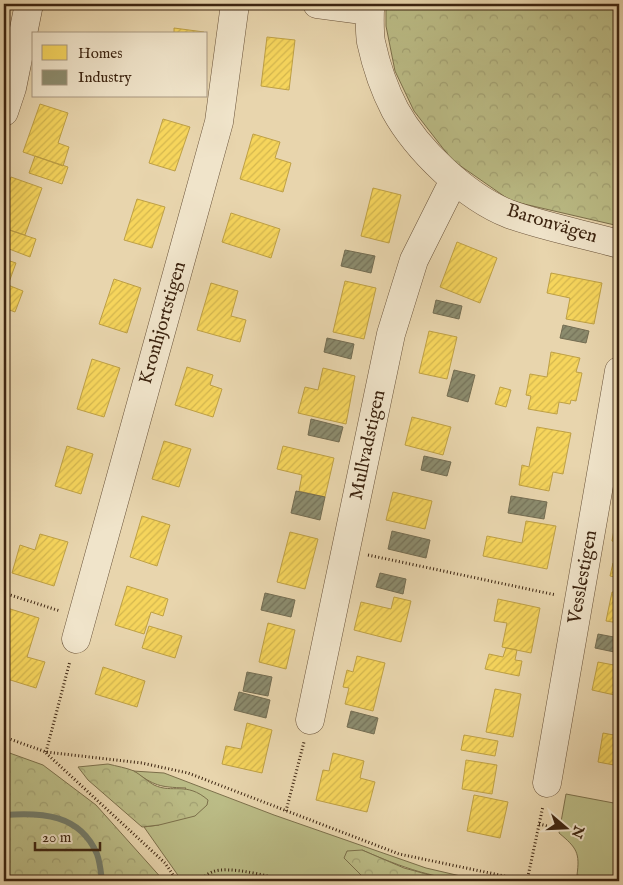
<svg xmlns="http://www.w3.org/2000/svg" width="623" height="885" viewBox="0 0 623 885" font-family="'IM FELL English',serif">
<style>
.green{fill:#bbbc86;stroke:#7c704b}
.forest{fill:url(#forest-crowns);stroke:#7c704b}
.homes{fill:url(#homes-hatch);stroke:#bea045}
.industry{fill:url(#industry-hatch);stroke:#746d52}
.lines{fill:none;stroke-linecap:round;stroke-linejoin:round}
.stream{stroke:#737d6c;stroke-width:6}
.minor-casing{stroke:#675037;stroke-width:29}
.path{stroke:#3c2410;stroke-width:3;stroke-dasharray:1 2.5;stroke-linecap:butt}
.minor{stroke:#f0e4ca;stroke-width:28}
.labels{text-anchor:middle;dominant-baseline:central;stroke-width:5;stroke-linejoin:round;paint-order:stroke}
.street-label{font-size:19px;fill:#3c2410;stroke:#f0e4ca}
</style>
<defs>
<pattern id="forest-crowns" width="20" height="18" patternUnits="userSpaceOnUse" patternTransform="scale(1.25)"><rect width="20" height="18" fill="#bbbc86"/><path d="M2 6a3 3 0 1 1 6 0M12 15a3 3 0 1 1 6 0" fill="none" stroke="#a2a173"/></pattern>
<pattern id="homes-hatch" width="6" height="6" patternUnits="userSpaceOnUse" patternTransform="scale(1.25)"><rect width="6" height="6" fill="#f6d55c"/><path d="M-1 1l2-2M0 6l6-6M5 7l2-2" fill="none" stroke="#d4b74f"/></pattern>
<pattern id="industry-hatch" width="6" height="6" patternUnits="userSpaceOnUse" patternTransform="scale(1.25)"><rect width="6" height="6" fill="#8c8c6e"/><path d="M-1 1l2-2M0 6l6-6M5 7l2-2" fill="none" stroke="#747259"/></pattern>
</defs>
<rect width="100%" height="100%" fill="#e8d5ad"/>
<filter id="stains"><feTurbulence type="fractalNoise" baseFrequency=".004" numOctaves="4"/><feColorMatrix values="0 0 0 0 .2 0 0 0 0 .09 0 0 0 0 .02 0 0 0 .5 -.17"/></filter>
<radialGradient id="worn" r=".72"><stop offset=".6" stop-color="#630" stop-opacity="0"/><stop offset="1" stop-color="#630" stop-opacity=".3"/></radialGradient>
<path class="green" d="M133 771 164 773 274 815 426 868 482 881C438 881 401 867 362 850L353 867 364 878 372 881H182L144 827 159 825 186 788C158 787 156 786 133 771Z
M566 794 619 804V881H605L577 875C580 853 577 848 559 833Z"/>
<path class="forest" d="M386 4H619V226L511 201 452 160 414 111 395 71 386 26Z
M4 751 43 765 96 805 164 881H4Z
M108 764C116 766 127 768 134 771 141 775 147 781 154 785 173 794 186 781 208 800L207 805 195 816 159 825 142 827 88 780 78 767Z
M362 850 404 868 437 877 469 881H372L364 878 344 858 347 851Z"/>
<path class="homes" d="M174 28 204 32 203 34H174Z
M267 37 295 40 289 90 261 86Z
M40 104 68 113 58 143 69 147 63 166 23 152Z
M163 119 190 127 175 171 149 163Z
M253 134 280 142 275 158 291 163 283 192 240 179Z
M35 156 68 167 62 184 29 173Z
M11 177 42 188 25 235 4 228V200Z
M373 188 401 195 389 243 361 236Z
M137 199 165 207 152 248 124 240Z
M231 213 280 229 271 258 222 242Z
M6 229 36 239 30 257 4 247V234Z
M457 242 497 258 480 303 440 287Z
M4 259 16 263 8 285 23 291 15 312 4 308Z
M551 273 602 283 594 324 566 319 570 298 547 293Z
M114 279 141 288 127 333 99 324Z
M345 281 376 288 364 339 333 332Z
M211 283 238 291 231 316 246 320 240 342 197 330Z
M429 331 457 337 447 379 419 373Z
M551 352 580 358 576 372 582 373 576 401 571 400 570 404 559 402 557 414 528 409 531 396 526 395 530 374 547 377Z
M92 359 120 368 104 417 77 409Z
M187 367 213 375 210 385 222 389 213 417 175 405Z
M323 368 355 376 346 424 298 413 305 387 318 390Z
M500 387 511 390 506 407 495 404Z
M412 417 451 427 443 455 405 445Z
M537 427 571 433 563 474 553 472 549 491 519 485 522 465 529 467Z
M164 441 191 449 179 487 152 479Z
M67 446 93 454 81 494 55 486Z
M283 446 334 458 325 497 299 491 302 475 277 469Z
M393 492 432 501 425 529 386 520Z
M617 513 619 514V543L612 541Z
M142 516 170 525 157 566 130 557Z
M526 521 556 526 547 569 483 556 487 536 522 543Z
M290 532 318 539 305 589 277 582Z
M40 534 68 542 54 586 12 573 20 545 35 550Z
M613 563 619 564V578L610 576Z
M127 586 168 599 163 616 151 612 144 634 115 625Z
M612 592 619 593V623L606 621Z
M394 597 411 601 401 642 354 630 361 602 391 609Z
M498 599 540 608 531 653 502 647 507 623 494 621Z
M4 607 39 618 27 657 45 662 36 688 4 678Z
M268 623 295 630 286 669 259 662Z
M149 626 182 636 175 658 142 648Z
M506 648 517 650 515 660 522 661 519 676 485 669 489 654 503 657Z
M357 656 385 663 373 711 345 704 349 688 343 687 347 670 353 672Z
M598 662 619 666V696L592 690Z
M103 667 145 681 137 707 95 694Z
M495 689 521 694 513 737 486 732Z
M247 723 272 730 262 773 222 764 226 746 241 749Z
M603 733 619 736V766L598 762Z
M464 735 498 741 495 756 461 750Z
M333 753 364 761 360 778 375 782 367 812 316 800 323 770 329 771Z
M466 760 497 765 492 794 462 789Z
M474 795 508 802 500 838 467 831Z"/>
<path class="industry" d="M345 250 375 256 371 273 341 266Z
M436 300 462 306 459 319 433 313Z
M563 325 589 331 586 343 560 338Z
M327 338 354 344 351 359 324 352Z
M454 370 475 375 468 402 447 396Z
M311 419 343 427 339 442 308 435Z
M424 456 451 462 447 476 421 470Z
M296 491 325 497 320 520 291 513Z
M511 496 547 502 544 519 508 513Z
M392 531 430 540 426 558 388 549Z
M380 573 406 579 403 594 376 587Z
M265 593 295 600 291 617 261 610Z
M598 634 619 638V653L595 648Z
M247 672 272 677 268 696 243 691Z
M239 692 270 700 266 718 234 710Z
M351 711 378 718 374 734 347 727Z"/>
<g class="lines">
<path class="stream" d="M4 815C41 812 80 814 97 854 100 862 101 873 102 881"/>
<g class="minor-casing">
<path id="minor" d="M317 4 370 11
M370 4C370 16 369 30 371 42 376 65 384 89 395 110 417 150 466 197 509 214 545 227 583 234 619 244
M4 112 12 88 29 4
M76 639 219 122 235 4
M310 720 391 334 414 260 454 180
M547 783 619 371"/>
</g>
<path class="path" d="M368 555 556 595
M4 593 60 611
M4 737 46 752 142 763 188 773 399 854 528 881
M46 752 70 661
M46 753 165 863 177 881
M286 811 304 742
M539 824 560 829
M200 881C204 877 207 874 212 872 229 865 271 877 289 881
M527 881 543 806"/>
<use href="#minor" class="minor"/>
</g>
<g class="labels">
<g class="street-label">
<text transform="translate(552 224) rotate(17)">Baronvägen</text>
<text transform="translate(163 323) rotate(-74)">Kronhjortstigen</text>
<text transform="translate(368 445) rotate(-78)">Mullvadstigen</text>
<text transform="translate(583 577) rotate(-80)">Vesslestigen</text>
</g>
</g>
<rect width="623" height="885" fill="none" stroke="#e8d5ad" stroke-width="20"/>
<rect x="5" y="5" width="613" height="875" fill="none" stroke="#3c2410" stroke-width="2.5"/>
<rect x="10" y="10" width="603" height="865" fill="none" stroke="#3c2410"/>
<rect x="32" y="32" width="175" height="65" fill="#f0e4ca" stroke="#a89780"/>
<rect x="42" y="45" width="25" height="15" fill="#f6d55c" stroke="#a89780"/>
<text x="78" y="58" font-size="15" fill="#3c2410">Homes</text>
<rect x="42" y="70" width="25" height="15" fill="#8c8c6e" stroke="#a89780"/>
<text x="78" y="82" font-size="15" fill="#3c2410">Industry</text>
<g transform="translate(566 828) rotate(109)" stroke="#f0e4ca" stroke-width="4" paint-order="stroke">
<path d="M0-4L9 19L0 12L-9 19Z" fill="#3c2410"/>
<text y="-8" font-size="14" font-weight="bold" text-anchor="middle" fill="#3c2410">N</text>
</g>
<path d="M35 842v8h65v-8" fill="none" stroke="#3c2410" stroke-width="2.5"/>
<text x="42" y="842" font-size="15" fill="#3c2410" stroke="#f0e4ca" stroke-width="4" paint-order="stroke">20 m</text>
<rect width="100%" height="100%" filter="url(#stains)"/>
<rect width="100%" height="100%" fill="url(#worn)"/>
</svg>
